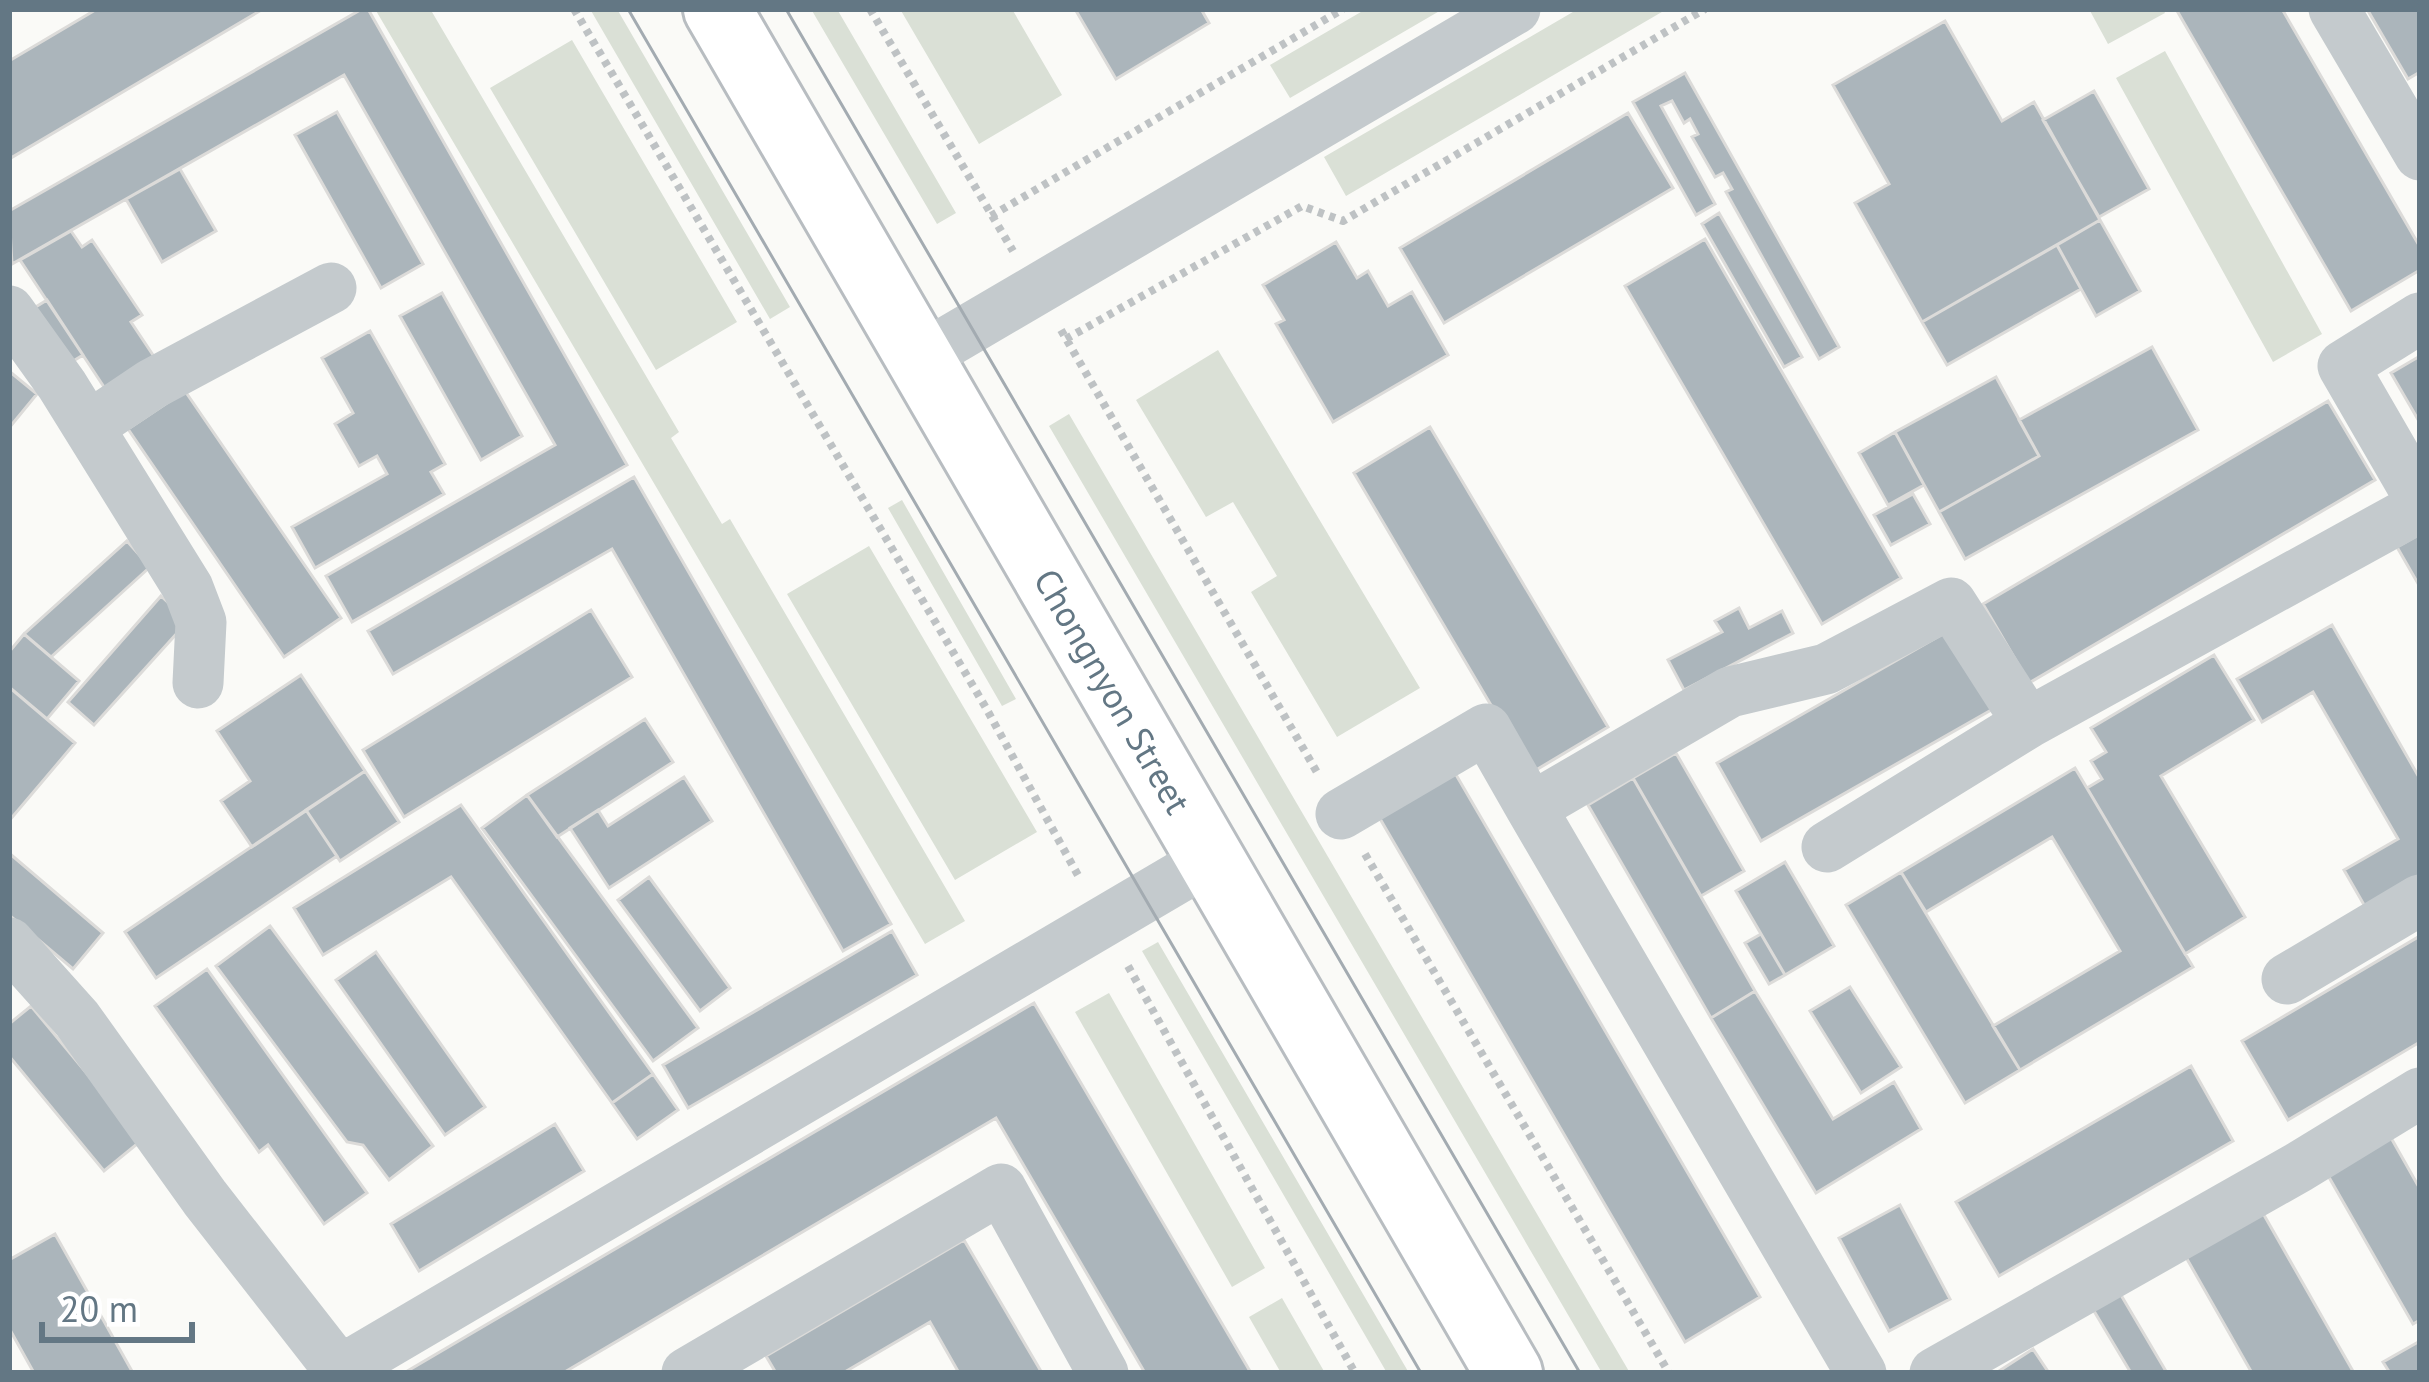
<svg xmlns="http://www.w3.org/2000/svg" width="2429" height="1382" viewBox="0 0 2429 1382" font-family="'PT Sans',sans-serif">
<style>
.green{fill:#dae0d6}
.building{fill:#abb5bb;stroke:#dcdbd9;stroke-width:3}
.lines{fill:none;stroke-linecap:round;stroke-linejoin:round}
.major-casing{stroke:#b8bdc1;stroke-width:72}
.path{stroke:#bec2c4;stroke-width:8;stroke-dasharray:6 6;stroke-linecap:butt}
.minor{stroke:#c4cacd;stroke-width:51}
.major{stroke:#fff;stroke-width:66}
.tram{stroke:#a3abb1;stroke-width:3}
.labels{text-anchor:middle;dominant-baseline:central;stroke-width:12;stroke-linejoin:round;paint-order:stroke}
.street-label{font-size:36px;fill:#637784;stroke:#fff}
</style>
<rect width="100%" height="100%" fill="#fafaf7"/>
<path class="green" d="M375 9 432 12 679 432 671 438 722 524 730 519 965 921 925 944Z
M590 9H617L790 307 770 319Z
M811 9H837L956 213 937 224Z
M900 9H1012L1062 95 979 144Z
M1366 9H1443L1290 98 1270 65Z
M1578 9H1667L1346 196 1324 157Z
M2089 9H2163L2165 13 2108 44Z
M572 40 737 322 656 370 490 88Z
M2165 51 2322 334 2273 362 2116 78Z
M1218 350 1420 688 1337 737 1251 592 1277 576 1233 502 1206 517 1136 400Z
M1069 414 1630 1373H1602L1049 426Z
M902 500 1016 699 1002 706 888 508Z
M869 546 1037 832 955 880 787 594Z
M1158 942 1409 1373H1387L1142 951Z
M1109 993 1265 1268 1232 1287 1075 1012Z
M1282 1298 1325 1373H1281L1249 1317Z"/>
<path class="building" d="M97 9H263L9 159V61Z
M362 9H368L627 465 352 622 326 576 555 445 344 75 12 264 9 211Z
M1075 9H1201L1209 23 1116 79Z
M2176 9H2282L2420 247V270L2351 311Z
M2367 9H2420V72L2408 79Z
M1945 21 2002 121 2034 102 2100 220 1922 322 1855 203 1889 184 1833 85Z
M1685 73 1839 347 1819 359 1726 192 1732 189 1723 173 1715 177 1692 137 1698 134 1690 119 1684 123 1672 101 1661 106 1715 204 1696 215 1633 102Z
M2094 91 2149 189 2099 217 2043 120Z
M337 112 423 264 381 288 295 135Z
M1628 113 1673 188 1444 323 1400 248Z
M180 169 216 231 162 262 126 199Z
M1719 213 1802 357 1784 367 1702 224Z
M2100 220 2140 291 2096 316 2057 245Z
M71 231 82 247 92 240 142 315 131 322 157 361 108 393 20 260Z
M1705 239 1901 578 1822 624 1625 286Z
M1336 242 1357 278 1368 271 1388 306 1412 292 1448 355 1333 422 1276 324 1284 320 1263 285Z
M2057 245 2081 289 1947 365 1922 322Z
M442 293 522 436 481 460 400 316Z
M47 300 83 355 70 363 34 308Z
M370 331 445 464 431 472 444 494 315 568 292 527 387 474 377 456 359 466 335 424 353 413 322 358Z
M2152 347 2198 430 1965 559 1939 512 2039 456 2019 420Z
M2420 356V423L2391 373Z
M9 371 37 394 9 428Z
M1996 377 2039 456 1939 512 1895 432Z
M185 391 341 618 284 657 128 429Z
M2328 401 2375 480 2029 683 1983 604Z
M1430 427 1608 727 1531 773 1354 473Z
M1895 432 1924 485 1888 505 1859 453Z
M634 477 891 924 843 951 612 549 393 674 368 631Z
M1913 494 1930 524 1891 545 1874 515Z
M2420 534V587L2397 547Z
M127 541 150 567 51 657 24 634Z
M161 596 188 621 94 725 68 702Z
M1739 608 1749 628 1782 611 1793 633 1684 690 1668 660 1722 632 1715 621Z
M591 610 632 677 404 817 363 750Z
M2332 625 2420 779V880L2367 910 2344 870 2398 839 2313 692 2262 722 2237 679Z
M1948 631 1993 709 1761 841 1717 763Z
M24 634 79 681 47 719 9 687V652Z
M2214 655 2254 720 2161 776 2245 917 2185 954 2087 788 2102 779 2091 761 2106 752 2091 728Z
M301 675 365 771 252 847 221 801 250 781 217 731Z
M9 687 75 743 9 821Z
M645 719 673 762 557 837 527 795Z
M1676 753 1744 871 1701 896 1633 778Z
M2075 768 2193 967 2020 1070 1993 1026 2120 951 2052 837 1926 912 1901 872Z
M365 771 399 822 340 861 306 810Z
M1455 773 1760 1297 1685 1342 1379 817Z
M684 777 712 821 609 888 570 828 598 810 608 826Z
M1633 778 1755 991 1711 1018 1588 805Z
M527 795 698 1028 653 1061 482 828Z
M461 805 653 1074 612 1103 451 877 323 955 294 908Z
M306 810 337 856 156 978 125 932Z
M9 853 103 933 73 969 9 915Z
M1785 862 1834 946 1785 975 1736 891Z
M1901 872 2020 1070 1965 1103 1846 905Z
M649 877 730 988 700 1011 618 900Z
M270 926 433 1146 389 1180 363 1145 347 1142 216 966Z
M892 931 917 975 688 1108 663 1065Z
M1761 934 1785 975 1769 984 1745 943Z
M2420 936V1042L2288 1120 2242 1041Z
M376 952 485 1107 445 1135 336 980Z
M207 969 367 1193 324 1224 268 1145 259 1152 155 1006Z
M1850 987 1901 1067 1861 1093 1810 1011Z
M1755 991 1833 1119 1894 1082 1921 1129 1816 1193 1711 1018Z
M1034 1003 1251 1373H1145L996 1118 563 1373H404Z
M31 1006 142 1140 104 1171 9 1056V1024Z
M2191 1066 2233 1141 1999 1276 1956 1202Z
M653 1074 678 1110 637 1139 612 1103Z
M555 1124 584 1171 419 1271 391 1224Z
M2390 1136 2420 1189V1320L2413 1324 2326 1172Z
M1900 1205 1950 1299 1889 1331 1839 1238Z
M2260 1208 2354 1373H2252L2183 1252Z
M55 1234 133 1373H34L9 1328V1260Z
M964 1240 1042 1373H959L930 1322 843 1373H776L766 1356Z
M2118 1290 2167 1373H2131L2091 1306Z
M2420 1341V1373H2390L2383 1362Z
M2033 1349 2049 1373H1996Z"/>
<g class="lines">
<g class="major-casing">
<path id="major" d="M717 9 1509 1373"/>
</g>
<path class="path" d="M574 9 986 708 1080 879
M870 9 1013 251
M991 216 1343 9
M1061 330 1318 774
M1066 339 1302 206 1343 221 1705 9
M1365 854 1669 1373
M1128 966 1355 1373"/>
<path class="minor" d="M2334 9 2420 155
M9 311 62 385 188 588 201 622 198 683
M2420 318 2343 366 2420 499
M920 358 1515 9
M88 427 152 384 331 288
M1531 808 1861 1373
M1341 814 1486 729 1531 808 1730 692 1826 669 1951 603 2028 723
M1827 847 2028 723 2420 507
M9 943 77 1019 205 1198 340 1371
M2287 979 2420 900
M336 1373 1210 859
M687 1373 1001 1189 1103 1373
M1935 1373 2299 1167 2420 1093"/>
<use href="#major" class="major"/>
<path class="tram" d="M628 9 1421 1373
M786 9 1580 1373"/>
</g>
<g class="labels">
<g class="street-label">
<text transform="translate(1113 691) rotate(60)">Chongnyon Street</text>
</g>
</g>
<rect width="2429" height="1382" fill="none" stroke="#637784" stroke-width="24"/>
<path d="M42 1322v18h150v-18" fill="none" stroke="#637784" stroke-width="6"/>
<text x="60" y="1322" font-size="36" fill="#637784" stroke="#ffffff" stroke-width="9" paint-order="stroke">20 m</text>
</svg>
